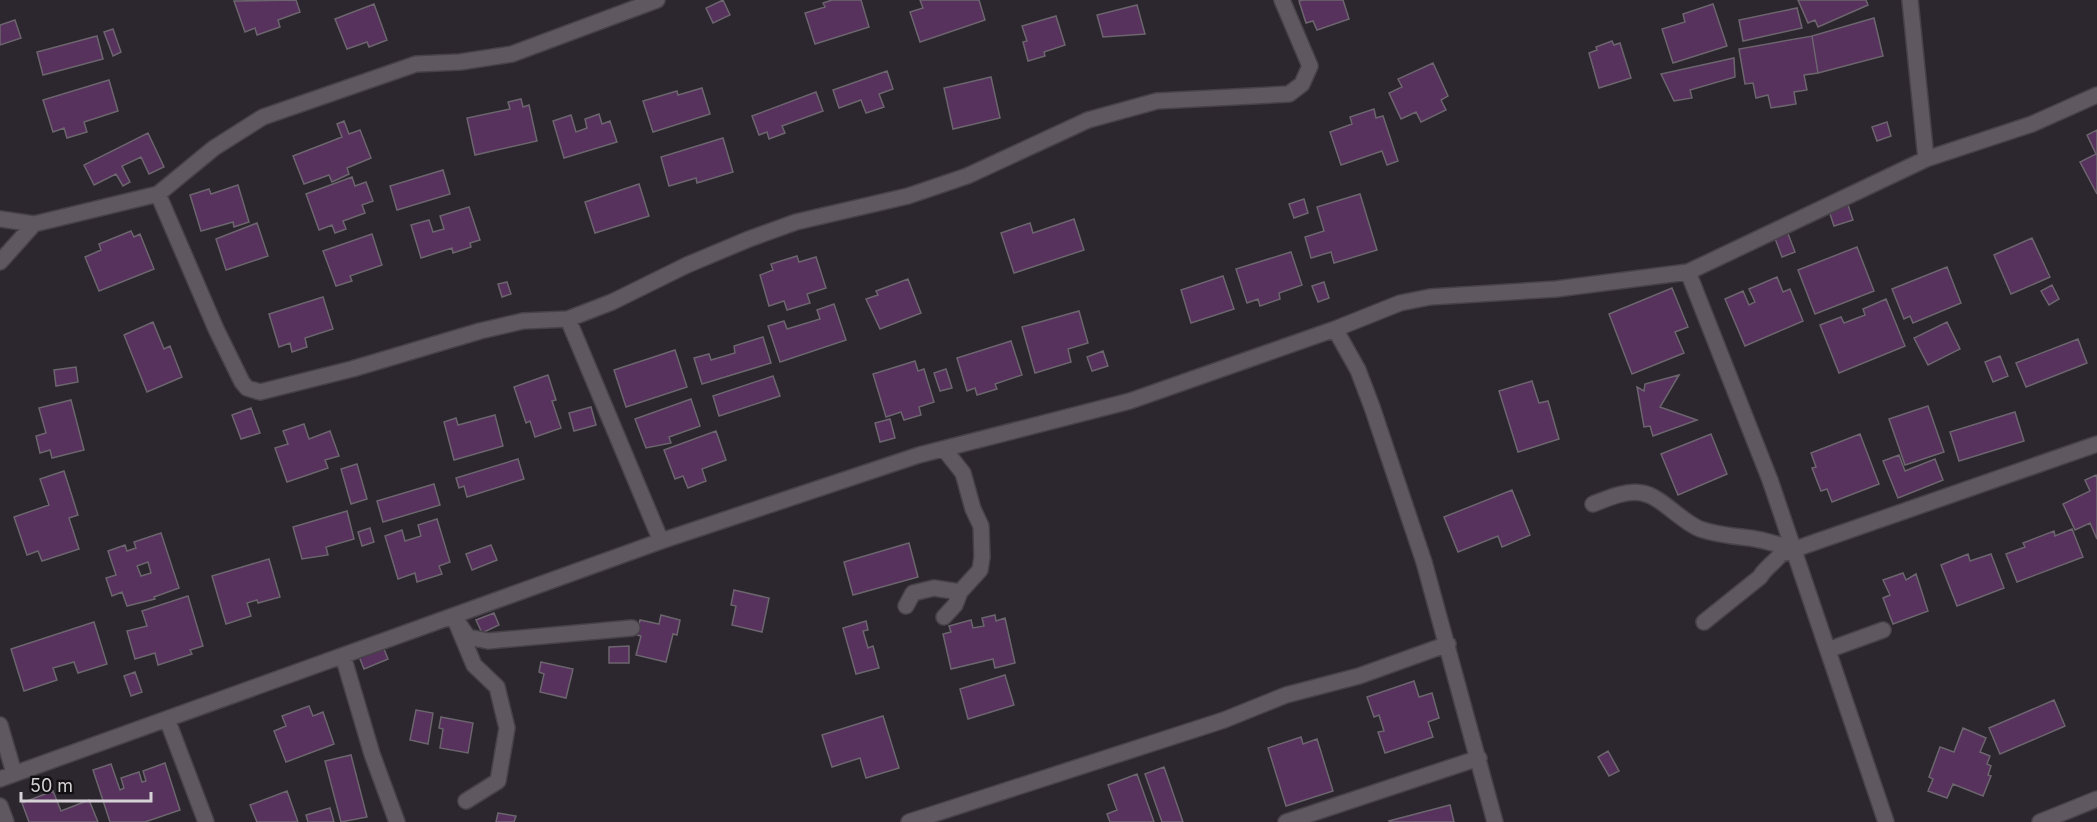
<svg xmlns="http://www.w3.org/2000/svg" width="2097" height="822" viewBox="0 0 2097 822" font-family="Inter,sans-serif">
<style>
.building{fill:#56325d;stroke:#6c656e;stroke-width:1.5;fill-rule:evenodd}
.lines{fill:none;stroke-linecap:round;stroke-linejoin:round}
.street-casing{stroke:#474148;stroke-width:18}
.street{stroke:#5f5860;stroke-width:15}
</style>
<rect width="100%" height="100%" fill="#2c262e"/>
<path class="building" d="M296 0 300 12 278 20 280 27 257 35 255 28 245 32 234 1Z
M723 0 730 15 713 23 706 8Z
M832 0H861L869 27 815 44 805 13 825 7 823 3Z
M920 0H979L985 20 920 42 910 12 923 8Z
M1303 0H1343L1349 19 1317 30 1313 21 1306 23 1299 1Z
M1798 0H1866L1868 5 1818 27 1815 20 1808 23Z
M374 4 387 40 369 47 367 42 347 49 335 19Z
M1713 4 1727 46 1673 63 1662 29 1685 22 1683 14Z
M1137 5 1145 34 1103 37 1097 15Z
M1797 8 1802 28 1743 41 1739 20Z
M1056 16 1065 45 1044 52 1045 56 1028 61 1023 42 1027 41 1022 26Z
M1874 18 1883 56 1818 73 1812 36Z
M15 20 21 38 0 45V25Z
M113 29 121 52 113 56 104 32Z
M97 36 103 59 43 75 37 52Z
M1812 36 1818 73 1804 75 1807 90 1794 92 1796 104 1771 108 1768 95 1756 98 1753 83 1745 84 1739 49Z
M1612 41 1614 45 1620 43 1631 78 1599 88 1589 53 1597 50 1596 47Z
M1734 58 1735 77 1690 90 1692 98 1674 101 1661 74Z
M1433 63 1448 96 1441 100 1446 110 1421 122 1416 112 1401 119 1389 93 1402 87 1398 79Z
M887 71 893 89 879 94 884 107 866 113 861 100 839 108 833 90Z
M991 77 1000 118 953 129 944 88Z
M109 80 118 111 84 122 87 132 67 138 64 128 53 132 43 100Z
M702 88 710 114 653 132 643 101 677 91 678 95Z
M816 92 823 111 782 126 785 133 769 139 767 132 759 135 752 116Z
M521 99 523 107 529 105 537 141 475 155 467 118 510 109 508 102Z
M1374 109 1376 118 1383 116 1398 161 1387 165 1382 151 1341 165 1330 132 1352 124 1350 117Z
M599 114 602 124 610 121 617 142 564 158 553 121 571 115 576 132 587 128 585 119Z
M344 121 349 134 360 130 371 158 347 168 349 174 332 182 329 175 304 184 293 156 342 137 337 124Z
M1887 122 1891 136 1877 141 1872 127Z
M2097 130V194L2080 162 2096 154 2087 135Z
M148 133 164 167 149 174 141 157 122 166 130 182 123 186 116 174 94 185 84 165Z
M723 138 733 172 697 183 696 178 669 186 661 157Z
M443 170 450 194 397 210 390 186Z
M352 177 355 186 366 182 373 201 362 205 365 213 343 221 346 229 335 233 332 225 319 230 306 194Z
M639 184 649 216 595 233 585 202Z
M238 185 249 222 234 227 233 222 201 231 190 195 209 189 211 194Z
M1360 194 1377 250 1334 263 1331 252 1311 258 1305 237 1324 231 1317 207Z
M1304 199 1308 213 1294 218 1289 204Z
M1848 205 1853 220 1834 226 1829 211Z
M469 207 480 240 470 243 471 247 453 253 452 248 421 258 411 225 429 220 433 232 444 229 440 216Z
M1074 219 1084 250 1014 273 1001 233 1030 223 1033 233Z
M257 223 268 256 226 270 216 239Z
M131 231 134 237 140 234 154 269 99 291 85 257 101 250 99 244Z
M1787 231 1795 252 1782 257 1774 236Z
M372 234 382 265 350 276 352 281 336 286 323 251Z
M2032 238 2050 277 2011 294 1994 255Z
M1857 247 1874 291 1815 314 1798 270Z
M1291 252 1302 285 1279 293 1280 299 1260 306 1258 299 1247 303 1236 269Z
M797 256 799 262 816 257 826 288 807 294 810 303 787 310 784 301 769 306 760 275 773 270 771 264Z
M1947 267 1961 303 1913 323 1910 316 1904 319 1892 289Z
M1223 276 1234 309 1191 323 1181 290Z
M1777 277 1783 292 1790 289 1803 321 1745 346 1725 299 1743 291 1749 305 1755 302 1749 289Z
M908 279 921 313 880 329 866 299 878 295 876 291Z
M507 282 511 294 502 297 498 284Z
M1324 282 1329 298 1318 302 1312 286Z
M2052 285 2059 299 2049 305 2041 291Z
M1672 288 1688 327 1675 332 1684 353 1632 374 1609 314Z
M323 297 333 329 305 338 307 347 292 352 290 343 279 347 269 314Z
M1886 299 1905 346 1839 373 1820 325 1841 317 1844 323 1865 315 1863 309Z
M834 304 846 340 780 362 768 326 784 321 787 329 820 319 817 310Z
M1079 311 1088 343 1068 349 1071 362 1035 373 1022 327Z
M153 322 164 349 170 346 182 377 147 392 124 335Z
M1947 322 1960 349 1928 365 1914 338Z
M763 337 771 363 702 384 694 358 709 354 711 360 735 353 734 346Z
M2078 339 2087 363 2026 387 2016 363Z
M1011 341 1022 375 995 384 997 389 977 395 975 388 967 391 957 358Z
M675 350 687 387 626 407 614 370Z
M1103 351 1108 366 1092 371 1087 357Z
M2000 356 2008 376 1993 382 1985 362Z
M915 361 918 371 924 369 934 402 919 407 921 415 904 420 901 412 886 417 873 374Z
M76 367 78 382 56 386 54 370Z
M946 369 952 388 940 391 934 373Z
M548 375 556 400 552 401 561 428 535 437 530 421 526 423 514 387Z
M1679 375 1660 407 1697 420 1653 436 1650 426 1644 427 1637 387 1644 391 1645 384Z
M773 376 780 396 719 416 713 396Z
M1532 381 1539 403 1548 401 1559 439 1518 452 1499 391Z
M691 399 700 426 669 437 671 443 646 448 635 419Z
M71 400 84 450 52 458 50 450 40 453 36 436 46 433 39 408Z
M1928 406 1944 452 1905 465 1889 419Z
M591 407 596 425 574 431 569 413Z
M251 408 260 433 241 439 232 415Z
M2015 412 2024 441 1959 461 1950 432Z
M495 415 503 446 454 460 444 422 456 418 458 425Z
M890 419 895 438 880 442 875 423Z
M304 424 309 439 330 431 339 456 325 460 328 468 287 482 275 448 288 444 283 431Z
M716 431 726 460 702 469 706 481 688 488 683 476 675 479 664 450Z
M1711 434 1727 474 1678 495 1661 454Z
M1860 434 1879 484 1832 502 1827 489 1821 491 1812 468 1816 467 1811 453Z
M1899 455 1905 471 1935 459 1943 480 1898 498 1883 461Z
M518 459 524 479 467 497 464 486 459 488 456 478Z
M357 464 367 499 351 504 341 469Z
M64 471 78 515 69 518 79 549 42 561 38 551 27 555 14 517 49 505 40 479Z
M2096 475 2097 478V539L2090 523 2075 530 2063 504 2090 491 2085 480Z
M434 484 440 505 383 522 377 501Z
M1512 490 1530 535 1502 547 1498 536 1458 552 1444 517Z
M347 511 354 539 326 547 328 555 302 559 293 527Z
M437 519 450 562 439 566 442 574 417 582 415 573 398 579 385 536 402 530 405 541 421 536 418 525Z
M370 528 374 542 362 546 358 532Z
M2072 529 2083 557 2017 582 2006 554 2025 547 2023 543 2054 531 2055 536Z
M161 533 179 588 154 597 155 599 127 606 122 592 112 596 106 578 116 575 108 551 125 545 127 551 136 548 134 542ZM148 562 151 573 141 576 137 566Z
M909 543 918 577 853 595 844 562Z
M491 545 497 560 472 570 466 554Z
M1968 554 1970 561 1991 554 2004 588 1957 606 1941 565Z
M269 559 280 597 258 603 257 600 247 603 251 616 226 624 212 576Z
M1903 573 1906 580 1916 574 1928 611 1893 624 1883 598 1890 595 1883 580Z
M734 590 769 598 762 632 732 625 736 606 731 605Z
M188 596 203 646 190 650 192 654 158 665 155 653 135 659 127 631 147 626 142 611Z
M494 613 499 625 482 633 476 620Z
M661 615 680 620 677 635 673 634 666 662 636 655 641 636 637 635 640 620 659 624Z
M995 615 996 621 1005 618 1015 663 995 668 993 659 951 669 943 634 951 632 949 626 971 620 973 628 984 626 982 618Z
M866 621 868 630 863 631 868 648 873 646 879 668 856 674 843 628Z
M94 622 107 664 78 673 74 662 53 668 57 680 24 691 11 649Z
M382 644 388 659 364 669 358 654Z
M629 646V663H609V647Z
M541 662 573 669 566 698 540 692 544 674 539 672Z
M135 672 142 692 131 696 124 676Z
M1005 675 1014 705 968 719 960 689Z
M1414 681 1419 697 1432 693 1439 718 1428 722 1433 737 1385 753 1378 732 1384 731 1379 715 1374 717 1367 697Z
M2054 700 2065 726 2000 754 1989 728Z
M309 706 313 716 323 712 334 744 286 762 274 731 286 726 282 716Z
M416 710 433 713 428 744 410 740Z
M883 716 899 768 866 778 860 758 832 767 822 735Z
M441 717 473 723 468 753 440 748 443 729 439 728Z
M1963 728 1986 738 1980 752 1990 756 1987 764 1991 766 1988 775 1991 776 1983 796 1953 784 1947 798 1928 791 1933 779 1929 777 1940 747 1954 752Z
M1301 737 1303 744 1317 739 1333 791 1286 806 1268 748Z
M1608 751 1619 771 1609 776 1598 757Z
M351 755 367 817 341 822 325 761Z
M165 763 180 810 145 822H110L93 770 111 764 120 790 124 788 121 778 139 772 142 782 146 781 143 771Z
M1164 767 1183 822H1162L1145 774Z
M1137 774 1154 822H1110L1107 814 1117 810 1108 785Z
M53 791 61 811 89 800 98 822H29L22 803Z
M287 791 298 822H257L250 805Z
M1450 805 1454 822H1390L1389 821Z
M330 808 334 822H308L306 815Z
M498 813 516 816 514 822H496Z"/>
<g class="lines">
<g class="street-casing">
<path id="street" d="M1926 159 2032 124 2097 95
M158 194 216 329 242 382 247 388 260 392 352 369 480 331 523 321 568 319 612 302 687 265 749 239 796 222 908 196 967 176 1088 120 1157 101 1289 94 1302 84 1310 66 1282 0
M0 219 34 224 158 194 214 148 263 117 416 64 460 62 512 54 657 0
M0 262 34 224
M1688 272 1770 480 1886 822
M568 319 661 541
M1335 329 1358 370 1372 407 1424 562 1495 822
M1593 504C1608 498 1626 490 1642 493 1661 496 1680 521 1700 529 1717 535 1732 536 1750 538 1764 540 1780 545 1794 549
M906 606 913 593 934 588 960 592 980 570 982 557 981 526 973 509 963 473 944 449
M454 617 474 665 497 687 507 728 498 781 466 801
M944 617 955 605 960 592
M1704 622 1760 577C1765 568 1774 563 1781 554L2097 444
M459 624 468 637 488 641 632 628
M1828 650 1883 630
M343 656 372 754 397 822
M167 719 206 822
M0 725 14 773
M0 779 661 541 919 455 1130 401 1335 329 1400 303 1430 297 1556 289 1688 272 1926 159 1910 0
M0 806 6 822
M909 822 1224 720 1286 695 1359 676 1448 644
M1286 822 1479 758
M2040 822 2097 799"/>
</g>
<use href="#street" class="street"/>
</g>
<path d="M21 792v9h130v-9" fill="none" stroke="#d5d1d6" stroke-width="3"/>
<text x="30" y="792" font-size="18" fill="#d5d1d6" stroke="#131013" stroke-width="4.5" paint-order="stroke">50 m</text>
</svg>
